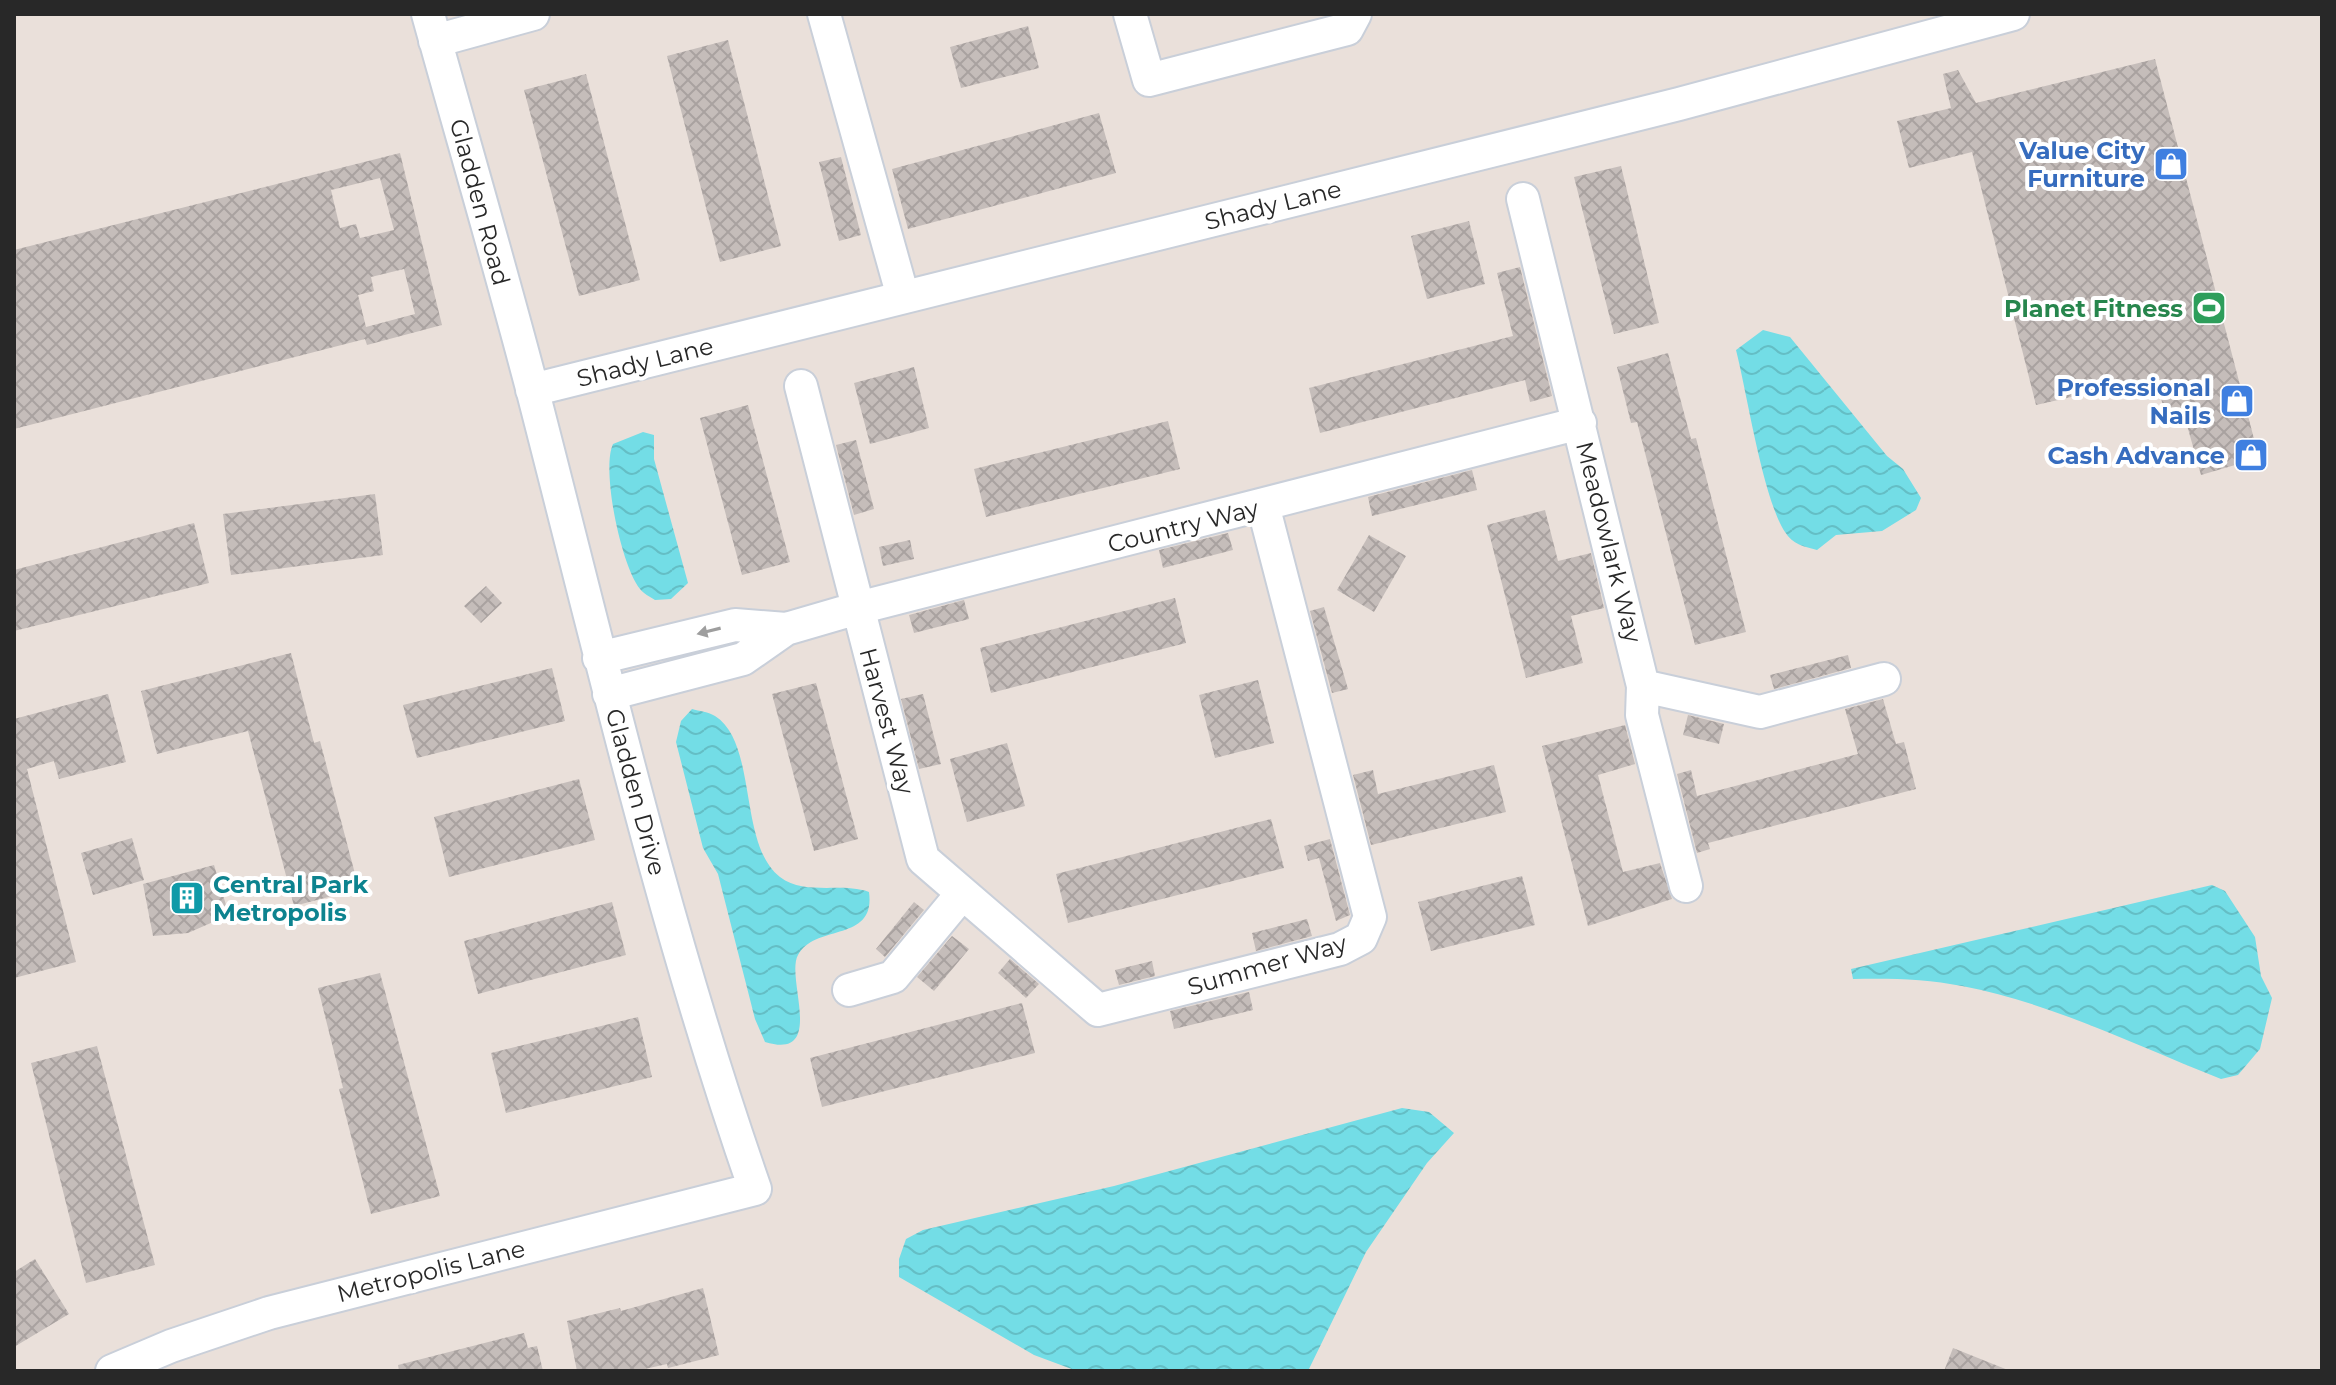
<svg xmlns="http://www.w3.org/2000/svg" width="2336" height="1385" viewBox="0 0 2336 1385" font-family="Montserrat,sans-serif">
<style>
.water{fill:url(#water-waves)}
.building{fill:url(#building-cross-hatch);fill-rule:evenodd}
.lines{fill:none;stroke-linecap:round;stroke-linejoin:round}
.minor-casing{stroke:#c9cfd9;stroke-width:36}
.minor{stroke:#fff;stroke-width:32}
.oneway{fill:#9e9e9e}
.labels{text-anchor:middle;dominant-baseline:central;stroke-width:8;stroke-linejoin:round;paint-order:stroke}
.shop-label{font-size:24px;font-weight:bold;fill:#366cbe;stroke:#fff;text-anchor:end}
.street-label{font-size:24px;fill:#282828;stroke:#fff}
.leisure-label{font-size:24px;font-weight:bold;fill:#27864d;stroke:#fff;text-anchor:end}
.culture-label{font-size:24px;font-weight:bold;fill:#0d838f;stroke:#fff;text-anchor:start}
</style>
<defs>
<pattern id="water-waves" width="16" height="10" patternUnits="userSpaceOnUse" patternTransform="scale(2)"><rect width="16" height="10" fill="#73dde6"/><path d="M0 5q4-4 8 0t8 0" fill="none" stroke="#64bec5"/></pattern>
<pattern id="building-cross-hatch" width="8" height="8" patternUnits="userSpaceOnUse" patternTransform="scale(2)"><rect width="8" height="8" fill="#c5bdba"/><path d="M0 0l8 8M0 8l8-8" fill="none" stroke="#a9a2a0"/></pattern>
</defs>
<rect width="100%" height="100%" fill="#eae0da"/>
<path class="water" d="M1763 330 1790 337 1887 456 1903 469 1921 498 1916 510 1882 531 1836 535 1817 550C1805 547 1792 544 1785 532 1763 499 1747 393 1736 350Z
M643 432 654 435V459L688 583 671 599 655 600C650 597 643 593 640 589 621 565 601 470 613 444Z
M692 709C699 711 709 712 715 716 758 743 738 845 780 877 805 896 841 882 869 892 876 943 815 923 798 955 785 978 827 1061 765 1042L755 1019 718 874 703 848 676 742 681 721Z
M2212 885 2225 891 2255 937 2261 976 2272 998 2260 1049 2238 1075 2221 1079C2137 1046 2052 1003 1962 986 1927 979 1889 978 1853 979L1851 969Z
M1402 1108 1429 1112 1454 1133 1427 1163 1366 1252 1308 1371H1077L1034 1355 899 1277V1259L906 1239 923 1230 1114 1186Z"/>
<path class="building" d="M1028 26 1039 68 961 88 950 47Z
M728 40 781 246 720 262 667 56Z
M2155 59 2259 458 2201 475 2183 411 2165 414 2156 378 2036 405 1972 152 1909 168 1897 121 1951 108 1943 74 1958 70 1976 103Z
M586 74 640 280 579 296 524 90Z
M1099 113 1116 173 908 229 892 169Z
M400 153 442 325 367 345 365 339 14 429V250ZM380 178 394 230 360 238 356 224 340 228 331 190ZM404 269 415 314 366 327 358 295 374 291 371 277Z
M841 157 861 235 839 241 819 162Z
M1621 166 1659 323 1614 334 1574 177Z
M1469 221 1485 284 1427 299 1411 236Z
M1520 267 1552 396 1530 402 1525 380 1320 433 1309 388 1513 336 1497 273Z
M1668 353 1691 439 1696 438 1746 632 1695 645 1637 422 1631 423 1617 367Z
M914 367 929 428 870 444 854 383Z
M748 405 790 562 742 575 700 418Z
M1168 421 1180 469 986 517 974 469Z
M856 440 874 509 854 515 836 445Z
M1472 470 1477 490 1372 516 1368 497Z
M375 494 383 555 231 575 223 514Z
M1545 510 1558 561 1591 553 1604 608 1571 616 1583 663 1526 678 1487 525Z
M194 523 209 583 14 631V570Z
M1228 533 1233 550 1163 568 1159 550Z
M1369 535 1406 556 1374 612 1337 590Z
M910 540 914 559 883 566 879 547Z
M486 586 502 603 481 623 464 606Z
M1175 598 1186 643 991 693 980 648Z
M964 600 969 619 914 633 909 615Z
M1324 607 1348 689 1332 693 1310 611Z
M291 653 314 743 320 741 359 889 294 906 248 731 157 754 141 691Z
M1848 655 1851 668 1774 689 1770 675Z
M552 668 565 721 417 758 403 705Z
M1258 680 1274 743 1215 758 1199 695Z
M816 683 858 839 814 851 772 694Z
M108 694 126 762 59 779 54 761 27 769 76 962 14 978V719Z
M923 694 941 764 919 769 901 699Z
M1883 699 1896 744 1904 742 1916 789 1708 843 1710 849 1697 853 1677 774 1691 770 1697 796 1858 754 1845 709Z
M1688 715 1724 724 1719 744 1683 735Z
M1625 725 1635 764 1598 775 1623 872 1660 863 1672 899 1588 926 1542 746Z
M1007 743 1025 806 967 822 950 759Z
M1494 765 1506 812 1371 845 1353 775 1373 770 1378 794Z
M579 779 595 840 449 877 434 817Z
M1271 819 1284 868 1068 923 1056 874Z
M132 838 144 880 93 895 81 853Z
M1330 839 1350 915 1336 921 1319 858 1308 861 1304 846Z
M214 865 229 915 188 933 153 936 143 884Z
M1522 876 1535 925 1431 951 1418 902Z
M612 902 626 955 478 994 464 941Z
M914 902 924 910 885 957 876 949Z
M1307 919 1312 936 1256 951 1252 933Z
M952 936 969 949 934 991 917 977Z
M1010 959 1039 984 1026 998 998 973Z
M1152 961 1155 976 1119 985 1115 970Z
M380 973 440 1196 371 1214 339 1089 343 1088 318 988Z
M1249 992 1253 1010 1174 1029 1170 1011Z
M1022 1003 1035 1053 822 1107 810 1058Z
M638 1017 652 1077 506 1113 491 1053Z
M97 1046 155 1265 86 1283 31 1063Z
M35 1259 69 1314 14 1347V1272Z
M703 1288 719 1355 668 1368 667 1364 636 1371H577L567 1321 620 1308 621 1311Z
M524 1333 528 1348 537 1346 543 1371H399L398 1365Z
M1953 1348 2008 1370V1371H1944Z"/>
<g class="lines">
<g class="minor-casing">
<path id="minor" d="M824 14 903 297
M1130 14 1149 80 1347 29 1355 14
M435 41 533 14
M1523 199 1643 686 1642 715 1686 886
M801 386 923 859 1098 1010 1340 949 1361 938 1370 917 1263 505
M532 390 1679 104 2013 14
M599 658 735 625 786 629
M1643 686 1760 712 1884 679
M609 694 743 659 786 629 858 608 1580 423
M849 990 893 977 961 895
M112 1371 171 1346 269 1313 755 1189C664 928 602 659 533 392 500 266 463 140 428 14"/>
</g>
<use href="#minor" class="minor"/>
</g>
<defs><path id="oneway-solid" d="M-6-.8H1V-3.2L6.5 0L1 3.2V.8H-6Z" transform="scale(2)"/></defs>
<use class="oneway" href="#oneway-solid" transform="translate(709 631) rotate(166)"/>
<defs>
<g id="shop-square" transform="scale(1.8)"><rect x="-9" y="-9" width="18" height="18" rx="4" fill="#3f7fe0" stroke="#fff"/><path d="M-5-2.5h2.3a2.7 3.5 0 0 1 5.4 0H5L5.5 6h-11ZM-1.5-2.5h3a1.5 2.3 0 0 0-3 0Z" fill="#fff"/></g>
<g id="stadium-square" transform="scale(1.8)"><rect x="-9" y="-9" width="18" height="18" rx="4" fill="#2e9e5b" stroke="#fff"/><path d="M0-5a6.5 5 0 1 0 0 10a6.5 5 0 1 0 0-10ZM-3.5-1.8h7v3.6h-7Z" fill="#fff"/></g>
<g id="building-square" transform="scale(1.8)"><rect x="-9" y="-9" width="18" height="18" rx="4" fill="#0f9aa8" stroke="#fff"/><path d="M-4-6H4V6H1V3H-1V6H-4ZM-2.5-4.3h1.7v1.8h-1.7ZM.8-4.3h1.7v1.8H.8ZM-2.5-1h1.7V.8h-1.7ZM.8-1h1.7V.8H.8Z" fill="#fff"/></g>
</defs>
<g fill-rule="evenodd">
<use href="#shop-square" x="2171" y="164"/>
<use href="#stadium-square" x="2209" y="308"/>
<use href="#shop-square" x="2237" y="401"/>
<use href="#shop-square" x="2251" y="455"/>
<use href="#building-square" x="187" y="898"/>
</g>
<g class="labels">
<g class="shop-label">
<text x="2145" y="150">Value City<tspan x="2145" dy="28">Furniture</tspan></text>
<text x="2211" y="387">Professional<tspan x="2211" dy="28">Nails</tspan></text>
<text x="2225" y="455">Cash Advance</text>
</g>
<g class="street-label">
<text transform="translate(480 202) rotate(75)">Gladden Road</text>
<text transform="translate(1273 205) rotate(-14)">Shady Lane</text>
<text transform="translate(645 362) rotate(-14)">Shady Lane</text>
<text transform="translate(1183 526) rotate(-14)">Country Way</text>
<text transform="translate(1609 542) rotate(76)">Meadowlark Way</text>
<text transform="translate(887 721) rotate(75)">Harvest Way</text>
<text transform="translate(636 792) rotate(75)">Gladden Drive</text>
<text transform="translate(1267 965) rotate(-16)">Summer Way</text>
<text transform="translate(431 1271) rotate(-14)">Metropolis Lane</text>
</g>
<g class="leisure-label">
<text x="2183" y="308">Planet Fitness</text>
</g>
<g class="culture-label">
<text x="213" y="884">Central Park<tspan x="213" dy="28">Metropolis</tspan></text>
</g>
</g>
<rect width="2336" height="1385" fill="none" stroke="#282828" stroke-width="32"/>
</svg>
